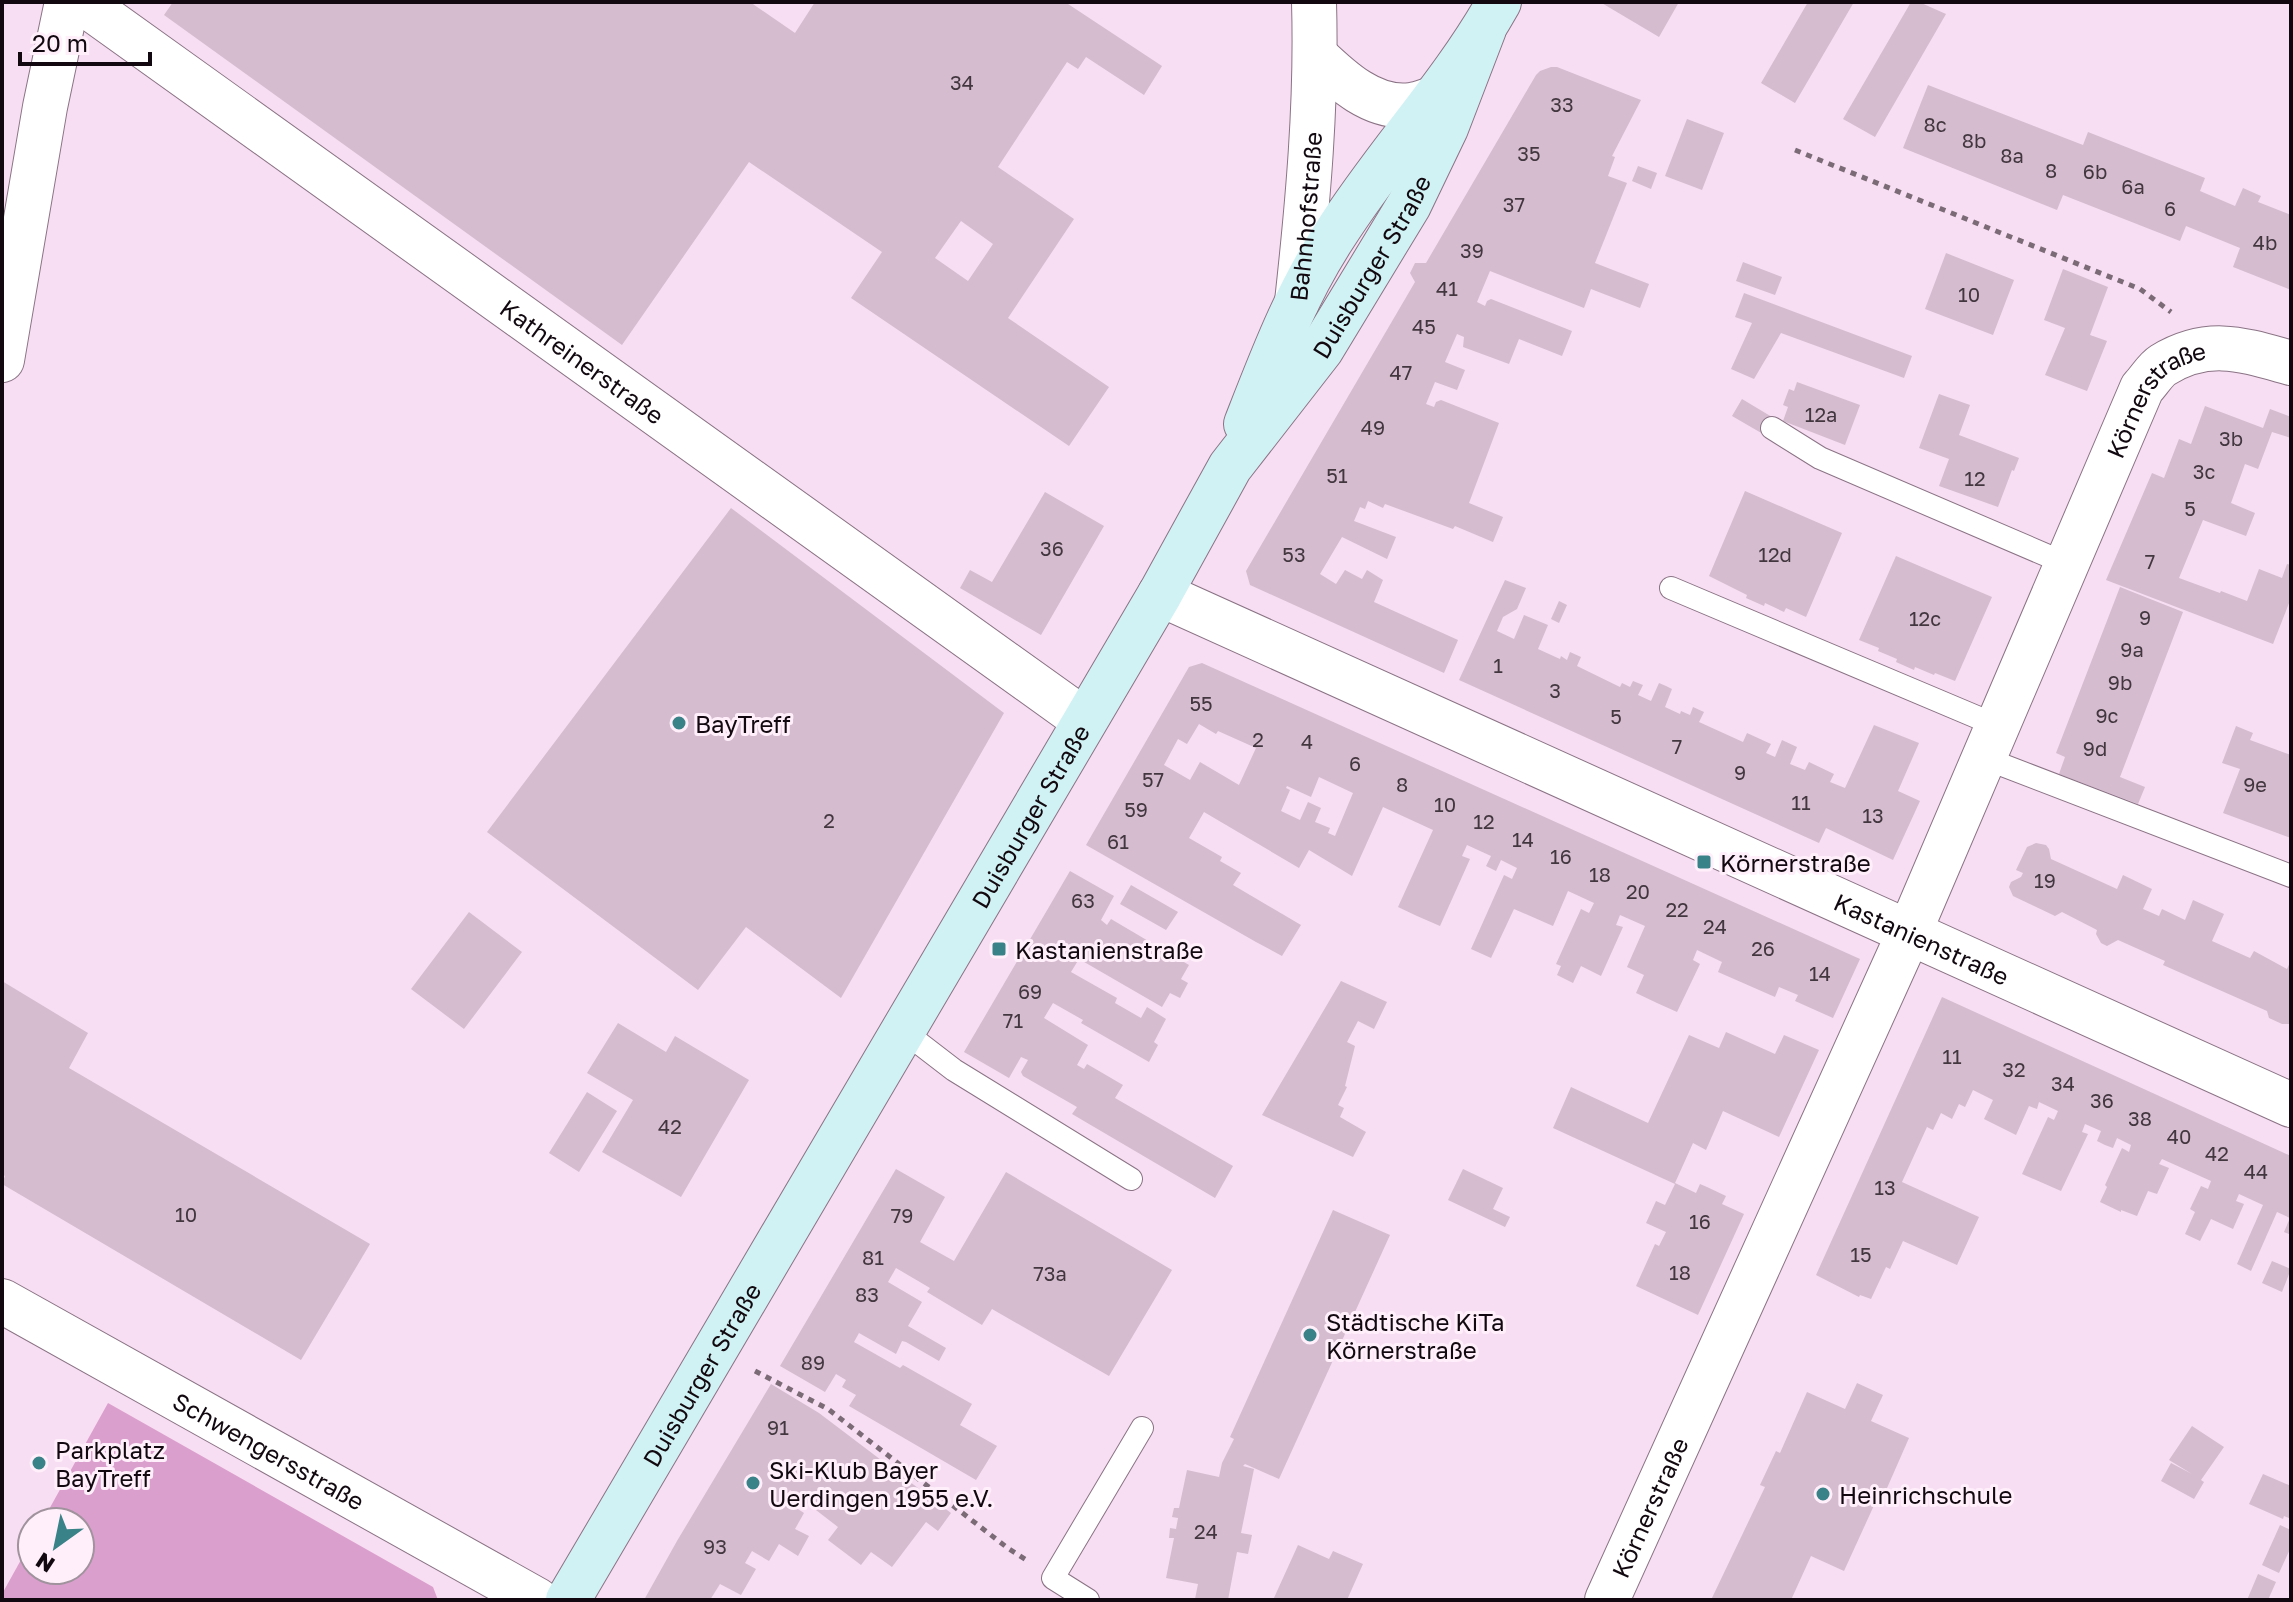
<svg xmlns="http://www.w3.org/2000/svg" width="2293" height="1602" viewBox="0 0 2293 1602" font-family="'Golos Text',sans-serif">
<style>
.green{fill:#db9fce}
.building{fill:#d5bccf;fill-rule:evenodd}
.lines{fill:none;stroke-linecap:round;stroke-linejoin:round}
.service-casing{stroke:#8a7385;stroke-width:24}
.minor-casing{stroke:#8a7385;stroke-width:46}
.tertiary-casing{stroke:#8a7385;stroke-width:46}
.secondary-casing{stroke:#8a7385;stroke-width:46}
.path{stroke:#7b6b77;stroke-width:5;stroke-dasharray:6 6;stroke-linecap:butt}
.service{stroke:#fff;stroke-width:22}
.minor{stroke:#fff;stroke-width:44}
.tertiary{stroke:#fff;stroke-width:44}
.secondary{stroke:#d1f2f4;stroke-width:44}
.poi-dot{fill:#398287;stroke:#ffeffb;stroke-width:3}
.labels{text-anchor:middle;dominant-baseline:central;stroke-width:6;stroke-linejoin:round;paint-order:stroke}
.number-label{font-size:20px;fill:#42363f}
.street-label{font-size:24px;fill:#11090f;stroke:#ffeffb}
.poi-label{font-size:24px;fill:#11090f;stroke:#ffeffb;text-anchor:start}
</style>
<rect width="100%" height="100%" fill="#f8def2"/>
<path class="green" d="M108 1403 433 1587 438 1600H2V1594L32 1540V1570H80V1522H42Z"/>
<path class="building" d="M173 2H750L795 33 815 2H1065L1162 66 1144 95 1086 57 1078 69 1067 62 998 167 1074 219 1008 318 1109 387 1069 446 851 298 882 252 749 162 622 345 164 15ZM961 221 993 244 968 281 935 258Z
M1600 2H1679L1659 37Z
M1808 2H1854L1795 103 1761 83Z
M1911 2H1919L1946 14 1875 137 1843 119Z
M1551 67H1557L1641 100 1612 156 1615 157 1608 176 1627 183 1595 263 1649 284 1640 308 1591 289 1584 308 1490 271 1477 302 1485 306 1487 301 1491 299 1572 331 1562 356 1519 339 1509 364 1463 347 1464 337 1457 334 1445 362 1465 370 1457 390 1435 382 1426 404 1434 407 1436 402 1441 400 1499 423 1469 503 1503 517 1493 542 1455 526 1453 529 1385 504 1383 508 1368 501 1365 509 1360 507 1354 521 1396 537 1387 559 1342 537 1320 574 1336 584 1345 570 1362 579 1367 570 1383 580 1374 602 1458 640 1444 673 1250 585 1246 571 1415 282 1410 273 1415 263H1426L1536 75 1540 71Z
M1928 85 2083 145 2088 132 2205 178 2200 191 2235 206 2243 188 2261 196 2258 202 2291 215V290L2233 267 2240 248 2186 226 2180 241 2063 195 2057 210 1903 148Z
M1687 119 1724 133 1702 190 1665 176Z
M1638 166 1657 173 1651 189 1632 181Z
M1946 253 2014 280 1993 335 1925 309Z
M1743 262 1782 277 1775 295 1736 281Z
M2063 269 2108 287 2090 335 2107 341 2087 391 2045 375 2065 328 2044 320Z
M1744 293 1912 356 1904 378 1781 333 1754 379 1731 369 1752 323 1735 317Z
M1797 382 1860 405 1845 445 1783 421 1788 407 1783 405 1789 389 1794 391Z
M1939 394 1970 405 1959 435 2019 458 2014 471 2012 470 1998 507 1939 486 1949 459 1919 448Z
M1742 399 1772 417 1763 434 1732 416Z
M2205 406 2263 428 2270 409 2291 417V438L2272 432 2258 469 2245 464 2231 503 2255 513 2246 536 2203 520 2179 578 2220 593 2221 591 2247 601 2259 569 2282 578 2287 564 2291 565V598L2273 644 2106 580 2152 473 2164 478 2179 439 2191 444Z
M1745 491 1842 533 1806 617 1786 608 1784 612 1765 603 1764 606 1746 598 1747 595 1709 576Z
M1045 492 1104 526 1041 635 960 588 970 570 992 582Z
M731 508 1004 713 841 998 746 927 698 990 487 832Z
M1896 556 1992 597 1955 681 1935 673 1934 675 1915 667 1914 670 1896 662 1897 659 1878 651 1879 648 1859 640Z
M1505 580 1526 588 1517 609 1503 617 1497 631 1514 639 1524 615 1548 625 1538 649 1560 659 1561 656 1567 660 1570 652 1581 657 1577 666 1620 687 1622 683 1630 687 1633 681 1643 685 1638 695 1651 701 1659 683 1666 686 1672 689 1665 707 1680 714 1681 711 1690 715 1693 707 1704 712 1699 722 1743 742 1747 733 1771 744 1766 753 1775 757 1782 740 1797 747 1790 764 1805 770 1809 762 1834 774 1830 782 1845 788 1874 725 1919 743 1898 791 1920 801 1893 860 1826 828 1819 843 1459 680Z
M2120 587 2183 612 2120 777 2145 787 2138 804 2059 774 2065 757 2056 753Z
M1559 601 1567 605 1559 623 1551 619Z
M1202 663 1860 959 1833 1018 1795 1001 1798 995 1779 987 1775 997 1718 972 1722 962 1697 950 1693 960 1700 964 1677 1012 1657 1003 1636 993 1644 975 1627 967 1645 926 1620 915 1616 925 1623 927 1601 976 1581 966 1573 983 1557 975 1561 966 1556 964 1581 909 1589 913 1594 903 1568 891 1553 926 1514 909 1491 958 1471 949 1504 875 1512 879 1517 868 1501 860 1496 871 1486 866 1491 856 1467 845 1462 856 1470 859 1440 926 1417 916 1398 907 1433 830 1383 807 1352 876 1309 850 1299 868 1204 812 1189 838 1222 857 1220 861 1241 873 1233 885 1301 925 1282 956 1256 942 1086 845 1189 667ZM1199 724 1216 734 1218 731 1256 748 1239 785 1200 762 1190 780 1164 765 1178 739 1187 744ZM1319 777 1353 793 1335 836 1328 833 1330 828 1315 822 1321 808 1308 802 1300 820 1281 811 1290 790 1286 788 1287 786 1311 797Z
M2236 726 2253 733 2250 740 2291 755V838L2223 813 2240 769 2222 763Z
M2036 843 2046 845 2049 849 2051 859 2117 889 2123 875 2152 889 2143 909 2159 916 2162 909 2185 920 2193 900 2224 914 2212 941 2250 958 2254 951 2287 969 2291 960V1024H2282L2269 1018 2267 1011 2163 965 2165 961 2118 940 2107 946 2101 943 2096 934 2097 930 2062 912 2055 916 2013 896 2009 887 2011 882 2021 877 2023 873 2016 870 2027 847Z
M1070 871 1114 896 1101 920 1107 925 1111 919 1189 965 1181 979 1188 983 1180 998 1170 993 1162 1007 1079 959 1071 972 1117 998 1115 1003 1141 1018 1147 1007 1166 1019 1154 1042 1158 1045 1149 1062 1081 1023 1083 1020 1053 1003 1044 1018 1088 1045 1077 1065 1084 1069 1087 1064 1123 1085 1115 1098 1233 1166 1215 1198 1072 1114 1077 1107 1023 1076 1021 1072 1028 1060 1021 1057 1009 1078 964 1052Z
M1131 885 1178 912 1166 930 1120 904Z
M469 912 522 952 464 1029 411 989Z
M2 981 88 1033 69 1068 370 1244 301 1360 2 1184 5 1176 2 1174Z
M1341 981 1387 1002 1374 1029 1358 1021 1347 1042 1355 1046 1345 1086 1347 1087 1338 1105 1344 1108 1340 1117 1366 1132 1353 1157 1262 1115Z
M1942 997 2291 1156V1235L2284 1232 2290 1218 2277 1212 2251 1271 2237 1264 2263 1205 2239 1194 2236 1201 2244 1204 2233 1229 2211 1219 2200 1241 2185 1234 2195 1212 2190 1209 2201 1186 2208 1189 2211 1181 2162 1159 2159 1164 2169 1168 2157 1194 2148 1191 2137 1216 2121 1210V1212L2100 1202 2107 1187 2105 1185 2122 1148 2129 1152 2131 1145 2117 1138 2113 1148 2105 1145 2097 1141 2101 1131 2085 1124 2082 1132 2088 1134 2061 1191 2022 1174 2048 1117 2054 1120 2058 1111 2039 1102 2037 1109 2029 1106 2016 1135 1984 1119 1993 1100 1973 1090 1965 1107 1959 1104 1952 1119 1941 1113 1933 1130 1927 1127 1902 1182 1979 1217 1957 1265 1903 1241 1890 1269 1886 1267 1871 1299 1860 1295 1859 1297 1816 1275Z
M618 1023 666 1052 675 1036 749 1080 681 1197 602 1152 633 1100 587 1073Z
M1726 1032 1775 1054 1784 1035 1819 1050 1779 1137 1723 1111 1706 1150 1693 1143 1675 1183 1696 1193 1700 1184 1707 1187 1726 1196 1722 1204 1744 1214 1698 1315 1636 1286 1655 1244 1659 1246 1666 1232 1646 1223 1656 1201 1665 1205 1675 1184 1553 1128 1571 1087 1648 1123 1689 1035 1719 1048Z
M587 1092 617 1111 579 1172 549 1153Z
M896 1169 945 1197 920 1242 954 1261 1006 1172 1172 1270 1109 1376 992 1309 982 1325 927 1292 930 1288 896 1268 888 1282 922 1302 908 1326 946 1348 939 1361 906 1342 902 1341 896 1354 859 1333 854 1342 900 1368 903 1365 972 1404 960 1425 997 1446 976 1480 849 1406 856 1395 842 1387 846 1380 836 1374 825 1392 780 1366Z
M1463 1169 1503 1188 1493 1209 1510 1217 1505 1227 1448 1200Z
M1333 1210 1390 1235 1279 1479 1245 1464 1243 1466 1254 1469 1241 1533 1252 1535 1248 1554 1237 1552 1228 1600 1195 1599 1198 1584 1166 1578 1174 1538H1169L1170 1528 1176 1529 1178 1518 1172 1517 1174 1508H1179L1187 1470 1219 1477 1222 1463 1234 1439 1230 1437Z
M2272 1261 2291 1269 2282 1292 2262 1283Z
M1857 1383 1883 1395 1871 1421 1909 1438 1880 1504 1876 1501 1844 1571 1811 1556 1791 1600H1711L1765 1487 1760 1485 1776 1451 1780 1453 1807 1392 1845 1409Z
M771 1384 819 1413 951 1513 938 1531 926 1522 892 1567 871 1552 861 1565 828 1540 838 1527 790 1490 784 1500 804 1513 795 1529 809 1536 798 1556 779 1544 769 1561 752 1551 745 1563 756 1569 741 1595 720 1584 710 1600H644L677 1541Z
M2192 1426 2224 1447 2201 1480 2204 1482 2194 1499 2161 1481 2171 1463 2192 1474 2169 1460Z
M2263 1474 2291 1486V1519L2284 1516 2283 1519 2249 1504Z
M2280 1525 2291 1530V1547L2279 1573 2262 1565Z
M1298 1545 1329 1559 1333 1551 1363 1564 1347 1600H1273Z
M2258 1574 2276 1582 2268 1600H2247Z"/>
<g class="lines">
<g class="service-casing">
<path id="service" d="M1772 428 1820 458 2067 564
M1671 588 1998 726
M1984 758 2291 876
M902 1030 954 1070 1131 1179
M1088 1600 1053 1578 1142 1428"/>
</g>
<g class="minor-casing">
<g id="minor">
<path id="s1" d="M82 2 1084 720"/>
<path d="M2 360 45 107 67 2"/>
<path id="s2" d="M1160 594 2291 1105"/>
<path id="s3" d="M2 1301 537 1600"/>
<path id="s4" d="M1607 1600 1909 933 2142 388C2149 381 2155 370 2163 365 2209 337 2244 350 2291 363"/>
</g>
</g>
<g class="tertiary-casing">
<g id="tertiary">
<path d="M1316 56C1341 80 1373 110 1411 105 1420 104 1428 100 1436 98"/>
<path id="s5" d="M1297 302C1308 202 1317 102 1314 2"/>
</g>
</g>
<g class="secondary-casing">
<g id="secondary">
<path d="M1246 424C1271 360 1296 294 1334 236 1385 155 1452 86 1499 2"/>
<path id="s6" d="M568 1600 1160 594 1230 467 1321 350 1409 205 1446 128 1484 29"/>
</g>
</g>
<path class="path" d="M1795 150 2140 289 2171 312
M755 1371 828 1409 1009 1549 1028 1561"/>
<use href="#service" class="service"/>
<use href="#minor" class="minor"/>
<use href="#tertiary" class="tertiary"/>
<use href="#secondary" class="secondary"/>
</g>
<g class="poi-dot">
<circle cx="679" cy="723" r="8"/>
<rect x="1696" y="854" width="16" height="16" rx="4"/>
<rect x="991" y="941" width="16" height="16" rx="4"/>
<circle cx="1310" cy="1335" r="8"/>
<circle cx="39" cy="1463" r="8"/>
<circle cx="753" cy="1483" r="8"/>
<circle cx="1823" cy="1494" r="8"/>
</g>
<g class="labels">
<g class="number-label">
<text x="962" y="82">34</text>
<text x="1562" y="104">33</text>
<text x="1935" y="124">8c</text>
<text x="1974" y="140">8b</text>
<text x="1529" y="153">35</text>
<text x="2012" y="155">8a</text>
<text x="2051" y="170">8</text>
<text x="2095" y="171">6b</text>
<text x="2133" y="186">6a</text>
<text x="1514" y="204">37</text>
<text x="2170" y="208">6</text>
<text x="2265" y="242">4b</text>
<text x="1472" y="250">39</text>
<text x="1447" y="288">41</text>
<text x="1969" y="294">10</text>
<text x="1424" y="326">45</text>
<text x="1401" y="372">47</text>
<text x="1821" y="414">12a</text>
<text x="1373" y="427">49</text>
<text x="2231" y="438">3b</text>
<text x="2204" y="471">3c</text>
<text x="1337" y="475">51</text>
<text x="1975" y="478">12</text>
<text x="2190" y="508">5</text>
<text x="1052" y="548">36</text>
<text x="1294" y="554">53</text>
<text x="1775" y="554">12d</text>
<text x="2150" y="561">7</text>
<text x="2145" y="617">9</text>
<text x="1925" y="618">12c</text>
<text x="2132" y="649">9a</text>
<text x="1498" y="665">1</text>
<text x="2120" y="682">9b</text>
<text x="1555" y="690">3</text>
<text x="1201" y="703">55</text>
<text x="2107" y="715">9c</text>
<text x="1616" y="716">5</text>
<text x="1258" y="739">2</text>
<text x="1307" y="741">4</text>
<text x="1677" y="746">7</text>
<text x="2095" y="748">9d</text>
<text x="1355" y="763">6</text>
<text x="1740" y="772">9</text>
<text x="1153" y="779">57</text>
<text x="1402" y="784">8</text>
<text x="2255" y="784">9e</text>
<text x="1801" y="802">11</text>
<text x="1445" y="804">10</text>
<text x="1136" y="809">59</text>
<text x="1873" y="815">13</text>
<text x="829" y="820">2</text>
<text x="1484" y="821">12</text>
<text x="1523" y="839">14</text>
<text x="1118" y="841">61</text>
<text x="1561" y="856">16</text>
<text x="1600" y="874">18</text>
<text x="2045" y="880">19</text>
<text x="1638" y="891">20</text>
<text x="1083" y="900">63</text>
<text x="1677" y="909">22</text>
<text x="1715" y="926">24</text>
<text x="1763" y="948">26</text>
<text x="1820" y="973">14</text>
<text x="1030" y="991">69</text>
<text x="1013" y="1020">71</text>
<text x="1952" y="1056">11</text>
<text x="2014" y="1069">32</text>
<text x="2063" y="1083">34</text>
<text x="2102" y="1100">36</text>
<text x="2140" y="1118">38</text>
<text x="670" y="1126">42</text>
<text x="2179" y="1136">40</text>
<text x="2217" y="1153">42</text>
<text x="2256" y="1171">44</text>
<text x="1885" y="1187">13</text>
<text x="186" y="1214">10</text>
<text x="902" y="1215">79</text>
<text x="1700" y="1221">16</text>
<text x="1861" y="1254">15</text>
<text x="873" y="1257">81</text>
<text x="1680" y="1272">18</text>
<text x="1050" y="1273">73a</text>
<text x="867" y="1294">83</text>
<text x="813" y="1362">89</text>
<text x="778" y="1427">91</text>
<text x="1206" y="1531">24</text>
<text x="715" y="1546">93</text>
</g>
<g class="street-label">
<text stroke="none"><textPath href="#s5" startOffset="86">Bahnhofstraße</textPath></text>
<text stroke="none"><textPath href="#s6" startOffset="1558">Duisburger Straße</textPath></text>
<text stroke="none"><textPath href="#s1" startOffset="616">Kathreinerstraße</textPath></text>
<text stroke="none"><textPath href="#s4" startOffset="1326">Körnerstraße</textPath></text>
<text stroke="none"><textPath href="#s6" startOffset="910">Duisburger Straße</textPath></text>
<text stroke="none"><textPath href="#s2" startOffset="836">Kastanienstraße</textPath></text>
<text stroke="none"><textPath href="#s6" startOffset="262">Duisburger Straße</textPath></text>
<text stroke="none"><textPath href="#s3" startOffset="306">Schwengersstraße</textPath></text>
<text stroke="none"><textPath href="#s4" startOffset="102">Körnerstraße</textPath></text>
</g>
<g class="poi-label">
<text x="695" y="723">BayTreff</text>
<text x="1720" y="862">Körnerstraße</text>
<text x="1015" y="949">Kastanienstraße</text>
<text x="1326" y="1321">Städtische KiTa<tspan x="1326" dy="28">Körnerstraße</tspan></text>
<text x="55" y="1449">Parkplatz<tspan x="55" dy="28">BayTreff</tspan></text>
<text x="769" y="1469">Ski-Klub Bayer<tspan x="769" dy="28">Uerdingen 1955 e.V.</tspan></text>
<text x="1839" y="1494">Heinrichschule</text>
</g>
</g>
<rect width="2293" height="1602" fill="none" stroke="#11090f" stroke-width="8"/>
<g transform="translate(56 1546) rotate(213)"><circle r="38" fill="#ffeffb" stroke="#a0939d" stroke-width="2"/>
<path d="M0-6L14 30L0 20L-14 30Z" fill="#398287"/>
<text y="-12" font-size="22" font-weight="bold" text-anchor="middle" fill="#11090f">N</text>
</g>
<path d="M20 52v12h130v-12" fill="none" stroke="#11090f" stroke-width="4"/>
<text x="32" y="52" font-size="24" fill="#11090f" stroke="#ffeffb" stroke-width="6" paint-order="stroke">20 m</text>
</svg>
